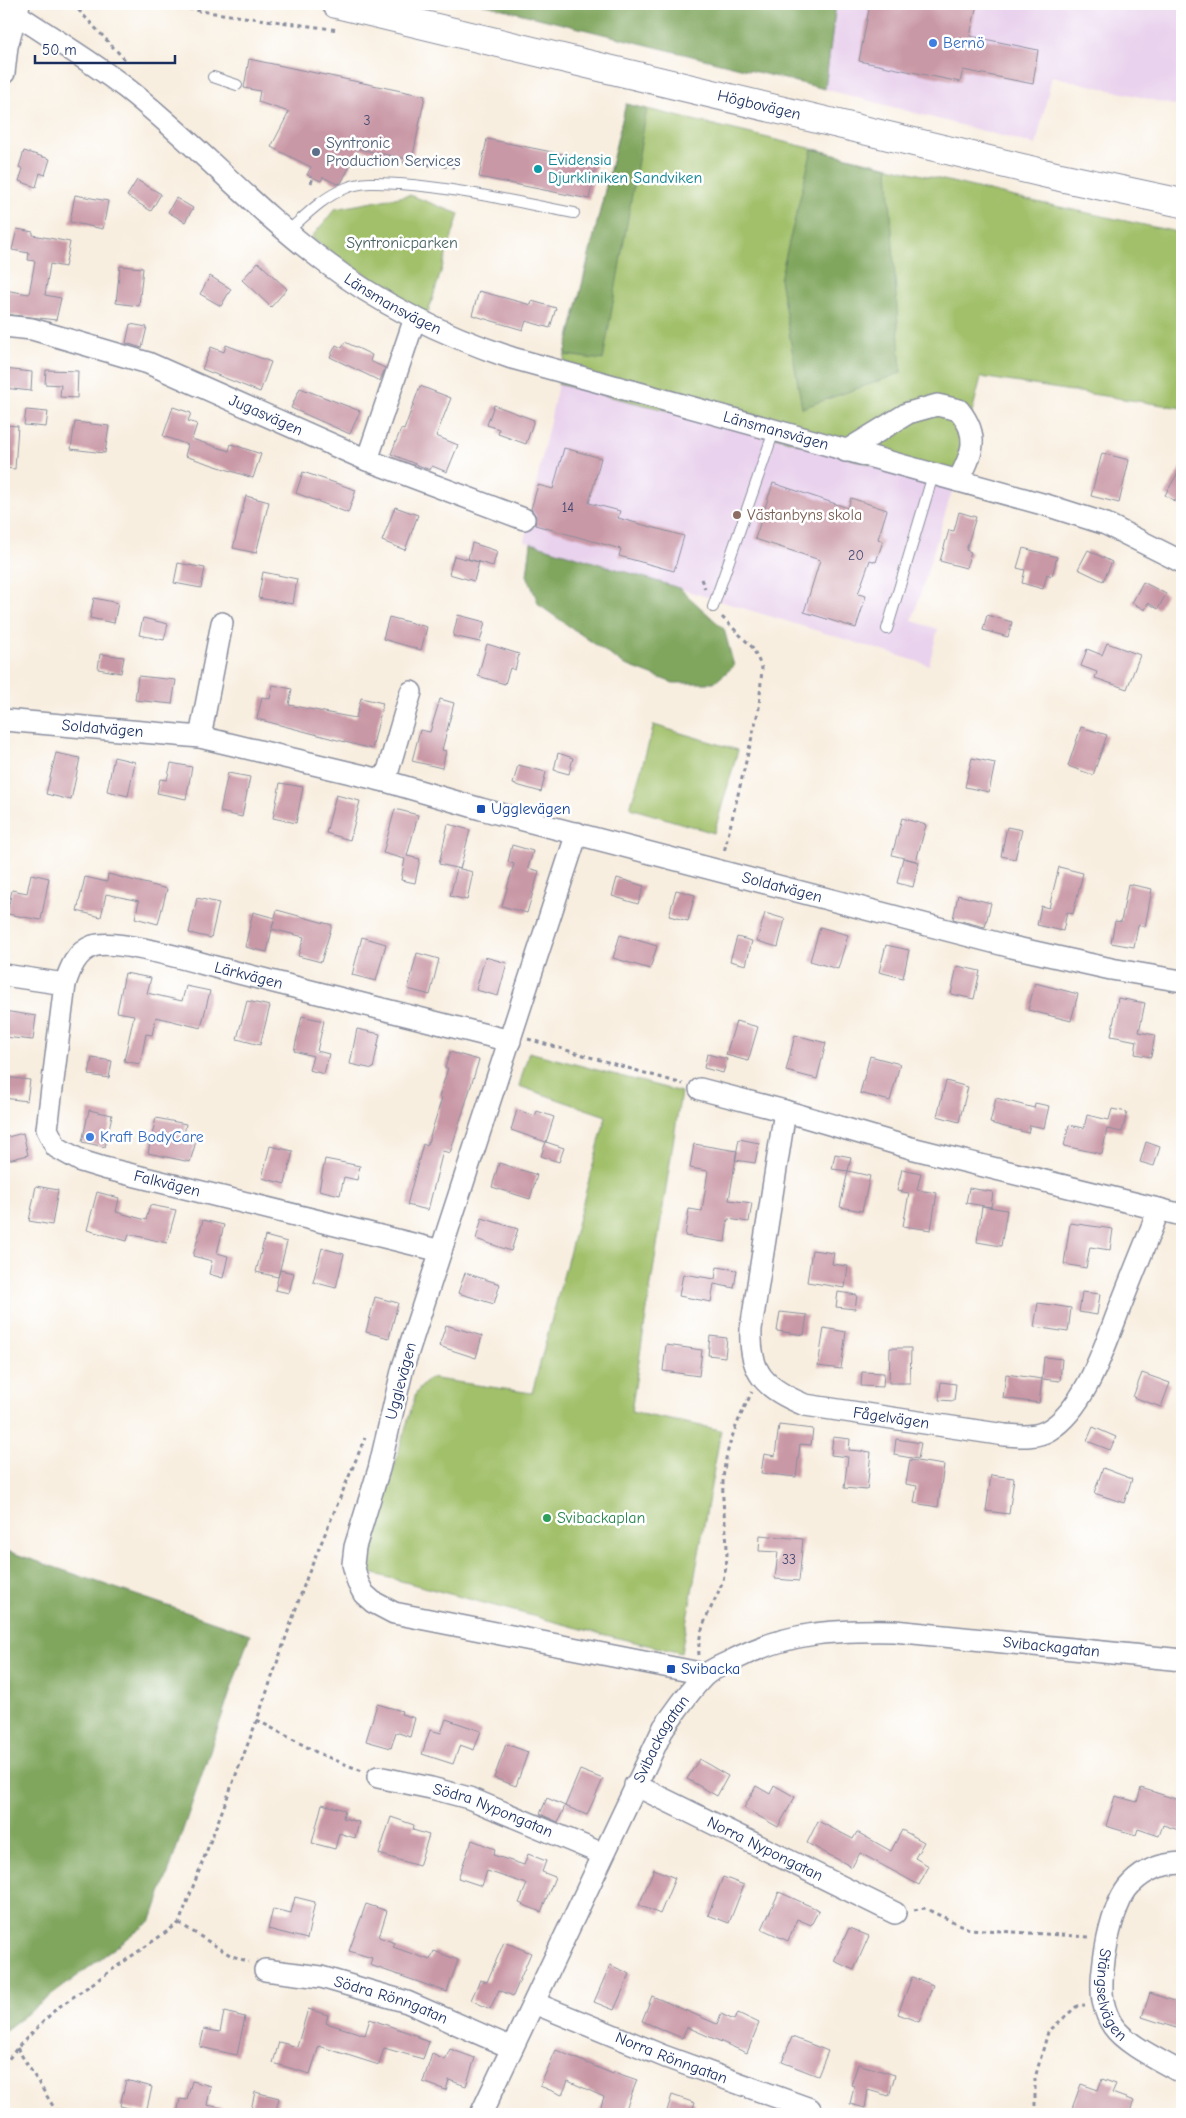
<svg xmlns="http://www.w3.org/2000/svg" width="1186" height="2118" viewBox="0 0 1186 2118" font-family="'Comic Neue',sans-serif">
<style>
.built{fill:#e9d2ed}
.green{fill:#a1c069;stroke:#5e7864}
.forest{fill:#80a65d;stroke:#4e6a5e}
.building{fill:#c998a6}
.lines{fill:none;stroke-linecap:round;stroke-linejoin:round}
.service-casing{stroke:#8a8e9e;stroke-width:12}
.minor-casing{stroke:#8a8e9e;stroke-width:24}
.secondary-casing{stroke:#8a8e9e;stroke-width:30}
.path{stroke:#8a8e9e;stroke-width:3;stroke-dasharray:4 4;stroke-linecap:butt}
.service{stroke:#fff;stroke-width:10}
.minor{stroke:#fff;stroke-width:21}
.secondary{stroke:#fff;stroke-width:28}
.shop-dot{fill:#3f7fe0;stroke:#fff;stroke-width:2}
.service-dot{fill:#5c6f8a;stroke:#fff;stroke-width:2}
.culture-dot{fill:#0f9aa8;stroke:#fff;stroke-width:2}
.education-dot{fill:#8d6e63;stroke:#fff;stroke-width:2}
.transit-dot{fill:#1a4fb4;stroke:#fff;stroke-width:2}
.leisure-dot{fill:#2e9e5b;stroke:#fff;stroke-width:2}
.labels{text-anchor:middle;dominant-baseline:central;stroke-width:5;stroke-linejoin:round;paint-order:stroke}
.number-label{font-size:14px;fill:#464970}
.shop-label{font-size:16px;fill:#366cbe;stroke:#fff;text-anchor:start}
.street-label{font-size:16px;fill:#1b2f5e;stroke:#fff}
.service-label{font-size:16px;fill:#4e5e75;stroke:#fff;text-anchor:start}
.culture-label{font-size:16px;fill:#0d838f;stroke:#fff;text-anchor:start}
.park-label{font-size:16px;fill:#4a6262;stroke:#fff}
.education-label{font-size:16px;fill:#785e54;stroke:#fff;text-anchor:start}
.transit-label{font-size:16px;fill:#164399;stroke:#fff;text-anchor:start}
.leisure-label{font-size:16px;fill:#27864d;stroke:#fff;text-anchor:start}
</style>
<rect width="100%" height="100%" fill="#fff"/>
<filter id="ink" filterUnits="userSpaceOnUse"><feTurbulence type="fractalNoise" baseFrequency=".02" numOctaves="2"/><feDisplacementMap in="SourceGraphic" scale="10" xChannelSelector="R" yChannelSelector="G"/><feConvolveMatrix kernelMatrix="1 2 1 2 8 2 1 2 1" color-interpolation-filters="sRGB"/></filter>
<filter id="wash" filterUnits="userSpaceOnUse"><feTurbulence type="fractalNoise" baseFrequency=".0096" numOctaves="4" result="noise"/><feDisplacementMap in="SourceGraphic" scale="20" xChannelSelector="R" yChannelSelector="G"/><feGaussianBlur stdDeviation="1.12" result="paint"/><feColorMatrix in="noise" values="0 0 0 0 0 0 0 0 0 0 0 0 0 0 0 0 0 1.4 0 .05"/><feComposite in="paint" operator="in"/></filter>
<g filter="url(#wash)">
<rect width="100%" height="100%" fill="#f8eedf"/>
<path class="built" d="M836 4H1182V107L1052 76 1036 145 825 89Z
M558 384 769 435 953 488 912 621 938 629 929 665 524 541Z"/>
<path class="green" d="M626 104 1027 200 1182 233V408L981 377 953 488 769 435 558 384Z
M410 195 459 214 427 316 311 238 335 209Z
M654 725 738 750 714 833 630 808Z
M529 1052 681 1092 631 1412 721 1430 681 1653 593 1632 367 1572 396 1460 416 1393 429 1378 532 1393 606 1116 519 1086Z"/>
<path class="forest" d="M482 4H836L825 89Z
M626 104 647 109 603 360 565 355Z
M812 149 888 167 901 373 802 408 780 279Z
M531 543 679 588 724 629 734 666 714 683H673L623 664 539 605 527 575Z
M4 1550 250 1634 152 1920 4 2031Z"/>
<g id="blocks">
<path class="building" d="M870 4H977L970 36 1038 50 1033 84 963 70 960 82 859 61Z
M249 59 425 96 412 160 359 149 341 183 337 184 323 177 321 181 307 175 311 167 271 147 289 112 258 102 260 91 244 88Z
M487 139 597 161 589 199 479 177Z
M24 151 50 159 45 175 40 173 36 187 19 181 23 169 19 167Z
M137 180 161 194 151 211 127 196Z
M75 195 108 201 103 229 70 222Z
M176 198 193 208 185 222 168 212Z
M17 229 33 232V235L70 242 65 267 50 264 45 295 61 298 56 320 4 314V290L29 294 35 261 28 260 29 253 12 250Z
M258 262 287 289 271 307 242 280Z
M120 266 143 268 139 306 116 303Z
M210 276 231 289 221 306 200 294Z
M479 291 531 305 532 301 556 308 550 328 526 321 523 330 472 315Z
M130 324 147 327 142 348 126 343Z
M345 342 372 355 370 361 385 368 380 381 330 357 336 345 342 348Z
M226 345 271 362 260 392 202 369 211 347 224 352Z
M4 369 32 372 31 391 4 388Z
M46 370 78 371 77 398 60 397 61 385 45 384Z
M420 386 451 398 436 436 458 445 447 472 432 466 430 470 391 454 401 429 404 430Z
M300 388 360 411 350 434 291 408Z
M494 405 534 420 526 444 498 434 499 429 487 425Z
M173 407 191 413 188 421 197 424 192 439 229 451 231 444 261 454 253 478 185 456 188 445 163 436Z
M26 410 48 412 46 427 24 425Z
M75 422 109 426 105 453 71 449Z
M4 425 18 426 15 469 4 468Z
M564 448 601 458 589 503 620 511 618 518 684 536 674 571 619 556 621 549 535 525 536 516 531 509 538 485 553 489Z
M1102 453 1129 460 1119 503 1091 496Z
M1182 466V506L1165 495Z
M303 472 356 490 348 513 296 493Z
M773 483 848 508 851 498 887 510 878 539 883 541 876 562 870 560 858 594 866 596 856 628 804 612 820 560 755 539Z
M246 496 269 502 256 553 233 548Z
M395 507 418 515 405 550 382 541Z
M959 512 976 517 966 550 971 552 966 568 940 561 949 530 954 531Z
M472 543 497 551 493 566 468 559Z
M1023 548 1057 557 1052 576 1047 574 1043 589 1022 583 1025 570 1017 568Z
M1088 550 1112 562 1103 581 1078 569Z
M454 556 479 562 474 581 449 574Z
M178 563 205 568 201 588 174 583Z
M263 572 297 579 293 604 258 598Z
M1143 582 1166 594 1158 609 1148 603 1145 610 1132 603Z
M94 598 118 603 114 623 90 618Z
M458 615 485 622 480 642 453 636Z
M987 615 1012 622 1008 637 983 630Z
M389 617 427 627 421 650 383 639Z
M143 618 168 624 164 640 139 635Z
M1107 643 1140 655 1127 689 1095 678 1097 672 1081 666 1087 649 1102 655Z
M487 644 519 654 515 670 510 668 505 684 478 676Z
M100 654 124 657 121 673 98 669Z
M138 676 176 680 172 704 135 700Z
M273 685 292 689 289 705 339 715 356 718 361 698 383 703 372 749 257 719 262 697 270 699Z
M440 699 454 703 442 750 446 751 442 768 412 761 420 730 430 732Z
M1081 727 1107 735 1093 775 1068 766Z
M56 753 80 758 71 800 46 794Z
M558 753 573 758 569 774 554 770Z
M114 757 135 762 128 796 107 791Z
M972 758 995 763 989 792 965 787Z
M171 763 192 767 186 799 157 793 160 779 167 780Z
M518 765 546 772 541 792 513 784Z
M228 773 250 777 242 817 220 812Z
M280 783 303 787 296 823 273 818Z
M336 795 360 801 350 840 326 833Z
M395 809 418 815 407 856 420 859 415 883 401 880 405 859 383 853Z
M902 818 926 825 916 861 892 855Z
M448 824 470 830 460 869 439 864Z
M1007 827 1022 830 1015 859 1001 856Z
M512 845 533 851 528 868 539 871 527 913 502 906 514 864 508 862Z
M903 858 919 862 913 887 897 883Z
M1059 867 1083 873 1073 914 1067 912 1063 931 1037 925 1041 906 1049 908Z
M457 868 473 872 467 900 450 896Z
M31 874 49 878 41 920 7 914 12 890 27 893Z
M108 874 167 889 158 924 135 918 139 901 106 894 101 917 77 911 85 877 107 882Z
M617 878 644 886 638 904 612 896Z
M1128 884 1152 889 1145 927 1138 925 1134 947 1111 943 1115 921 1121 922Z
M676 890 695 895 688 921 669 916Z
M958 895 991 903 985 927 953 919Z
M197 898 219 903 211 938 189 933Z
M277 910 332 925 321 962 298 956 304 937 272 929 267 952 245 947 253 912 275 918 272 928Z
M765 913 785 919 778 947 757 941Z
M820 927 848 935 838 969 810 961Z
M620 935 657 946 650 969 613 958Z
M362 937 386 944 376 981 352 975Z
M737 937 752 941 746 965 730 961Z
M886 945 909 950 903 978 879 972Z
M417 953 439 959 430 995 408 989Z
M485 957 507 963 498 996 476 990Z
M957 966 980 971 974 999 951 994Z
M125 973 151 978 147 993 182 1001 186 986 210 991 201 1028 156 1017 152 1035 146 1034 140 1064 124 1061 134 1015 117 1012Z
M1035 983 1078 994 1071 1021 1028 1010Z
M1118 998 1145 1003 1139 1032 1155 1035 1151 1057 1135 1054 1137 1041 1111 1036Z
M247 1001 270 1006 260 1045 237 1039Z
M4 1011 36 1016 33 1040 4 1037Z
M302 1016 324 1021 317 1051 329 1054 324 1074 309 1070 313 1056 294 1051Z
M736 1021 758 1027 748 1061 726 1055Z
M357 1029 380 1034 373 1069 350 1064Z
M795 1035 826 1043 817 1079 786 1071Z
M450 1052 479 1060 450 1153 443 1151 428 1210 407 1205 423 1144 427 1146 442 1098 439 1097 448 1068H445Z
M707 1054 727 1059 723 1073 704 1068Z
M870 1056 900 1064 890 1101 860 1093Z
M92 1058 112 1061 109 1078 89 1075Z
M4 1077 30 1080 27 1101 4 1098Z
M946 1081 968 1087 959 1122 937 1116Z
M996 1098 1034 1108 1035 1103 1049 1106 1044 1128 1030 1125 1028 1133 990 1123Z
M1112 1109 1127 1112 1122 1132 1107 1129 1102 1154 1064 1146 1069 1125 1084 1128 1087 1115 1109 1120Z
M89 1110 112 1115 105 1147 82 1142Z
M517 1110 535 1116 537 1111 554 1117 546 1142 511 1130Z
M156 1118 186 1124 184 1135 197 1138 190 1162 148 1153Z
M23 1133 28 1155 4 1161V1138Z
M739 1139 759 1143 755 1163 735 1160Z
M546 1142 564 1148 559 1162 541 1156Z
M1146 1142 1160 1147 1154 1166 1140 1162Z
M694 1144 737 1151 729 1200 752 1203 749 1222 728 1219 725 1242 685 1236 689 1209 702 1211 708 1171 690 1168Z
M270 1146 293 1151 285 1184 262 1178Z
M835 1154 851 1157 848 1171 832 1169Z
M325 1159 360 1166 357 1180 344 1177 340 1195 319 1190Z
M499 1163 537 1175 530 1199 492 1187Z
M902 1169 921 1173 917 1190 937 1193 931 1230 903 1226 909 1193 897 1191Z
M848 1171 870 1176 862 1211 840 1207Z
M36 1186 58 1190 52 1225 29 1221Z
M969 1188 993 1192 991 1207 966 1203Z
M97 1192 119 1198 116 1212 146 1220 150 1205 176 1210 167 1243 129 1234 127 1241 87 1230Z
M982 1206 1007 1210 1001 1246 977 1242Z
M482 1218 518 1229 511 1251 476 1239Z
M203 1220 224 1225 217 1253 228 1256 223 1278 209 1274 212 1261 193 1256Z
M1070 1223 1113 1229 1110 1250 1090 1247 1086 1268 1064 1264Z
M265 1236 287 1242 278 1277 256 1272Z
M322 1248 344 1254 336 1288 313 1282Z
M812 1250 834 1253 832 1264 848 1266 845 1288 807 1282Z
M717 1267 737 1270 734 1288 714 1284 711 1302 679 1296 683 1274 715 1279Z
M280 1270 294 1273 289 1293 275 1290Z
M465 1273 500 1284 494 1304 458 1293Z
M838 1292 857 1295 855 1309 836 1307Z
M1082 1292 1100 1294 1097 1315 1079 1312Z
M375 1297 398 1303 389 1338 366 1332Z
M1038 1303 1071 1308 1068 1332 1034 1327Z
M780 1312 807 1315 804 1335 777 1331Z
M446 1325 482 1336 476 1358 439 1346Z
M824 1328 846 1332 841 1369 818 1366Z
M710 1336 727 1338 725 1357 708 1355Z
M666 1345 702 1350 699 1376 663 1371Z
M890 1348H911L910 1383H889Z
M1044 1357 1062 1359 1060 1381 1042 1379Z
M862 1372 884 1373 883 1387 861 1386Z
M1142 1373 1170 1383 1161 1407 1133 1397Z
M1006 1374 1042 1379 1039 1403 1003 1398Z
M941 1382 956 1384 954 1401 939 1400Z
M779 1425 813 1429 811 1445 800 1444 796 1477 761 1473 764 1454 775 1456Z
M1093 1427 1116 1437 1110 1450 1087 1441Z
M833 1437 850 1439 849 1450 871 1452 867 1490 844 1488 848 1457 831 1455Z
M896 1439 921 1443 918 1459 894 1455Z
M910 1460 944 1465 938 1507 914 1503 917 1486 906 1484Z
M1103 1468 1132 1479 1124 1503 1094 1493Z
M991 1475 1014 1478 1009 1514 986 1511Z
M760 1535 803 1539 799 1581 775 1579 778 1552 759 1551Z
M377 1704 402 1711 401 1714 415 1718 410 1737 396 1732 391 1748 366 1741Z
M446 1719 481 1731 474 1750 460 1745 453 1764 422 1754 430 1730 441 1733Z
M506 1744 528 1752 516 1786 494 1778Z
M699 1759 728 1776 717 1796 687 1779Z
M580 1770 603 1779 587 1815 565 1806Z
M774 1785 795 1797 778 1827 744 1808 756 1786 770 1794Z
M1141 1788 1182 1801V1831L1163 1825 1159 1836 1138 1829 1136 1835 1106 1826 1115 1796 1137 1802Z
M547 1798 565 1806 558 1822 540 1814Z
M322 1804 345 1810 343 1818 359 1822 355 1838 339 1833 335 1849 312 1843Z
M391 1817 414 1825 413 1830 429 1835 419 1866 379 1854Z
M818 1821 853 1839 857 1832 891 1851 902 1830 924 1842 915 1858 929 1866 919 1885 860 1853 852 1867 807 1843Z
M472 1840 495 1849 493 1855 524 1865 528 1854 546 1861 542 1872 555 1877 541 1912 519 1903 527 1884 487 1871 482 1886 458 1878Z
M654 1869 675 1878 660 1914 639 1905Z
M723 1877 744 1885 729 1923 708 1915Z
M779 1892 819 1910 811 1925 797 1919 788 1941 762 1929Z
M295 1897 315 1902 307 1939 268 1929 273 1909 291 1913Z
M366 1904 387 1911 379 1937 395 1943 393 1947 430 1960 434 1951 458 1960 447 1992 370 1965 372 1958 349 1951Z
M849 1928 869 1936 854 1970 834 1961Z
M504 1942 531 1953 513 1996 499 1990 490 2009 471 2000 480 1980 487 1982Z
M610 1965 630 1974 614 2010 594 2002Z
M912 1977 933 1985 919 2022 898 2014Z
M1150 1993 1182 2004V2027L1177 2025 1176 2028 1142 2017Z
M652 1996 717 2024 721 2014 734 2020 738 2013 759 2023 747 2053 687 2027 682 2038 642 2021Z
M308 2009 328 2015 326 2023 365 2035 370 2019 418 2036V2038L429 2042 423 2059 384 2048 379 2065 319 2046 310 2074 273 2063 279 2042 297 2047Z
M224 2012 245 2017 237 2055 200 2047 204 2029 220 2032Z
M792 2037 828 2051 818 2076 782 2062Z
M450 2049 475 2058 466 2086 449 2080 446 2090 423 2082 432 2054 445 2060Z
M556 2050 613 2074 614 2072 637 2080 624 2114H612L600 2109 604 2097 568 2081 562 2095 540 2086Z
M858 2064 895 2075 889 2096 868 2090 865 2108 850 2104 854 2086 851 2085Z
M1102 2079 1116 2084 1112 2093 1134 2101 1129 2114H1070L1081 2084 1098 2090Z
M126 2080 152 2087 146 2112 120 2106Z
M192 2081 211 2086 207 2105 222 2108 221 2114H177L180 2099 187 2100Z
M255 2092 279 2098 275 2114H250Z
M672 2095 695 2103 691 2114H666Z"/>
</g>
</g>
<g filter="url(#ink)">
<use href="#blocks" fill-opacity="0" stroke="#8a8e9e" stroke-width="1"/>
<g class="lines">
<g class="service-casing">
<path id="service" d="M213 77 237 85
M288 231C306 215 323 197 346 188 363 181 382 183 400 184 458 188 516 202 574 213
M713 607 774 431
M887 629 933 475"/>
</g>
<g class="minor-casing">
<g id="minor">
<path id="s1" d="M4 9 16 14C52 38 91 61 126 88 195 142 254 209 325 262 381 305 446 336 512 358L1046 505 1106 524 1182 562"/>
<path d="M4 73 7 46 19 4"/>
<path id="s2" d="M4 326 32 329 148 363 367 460 524 519"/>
<path d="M846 451 908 413 937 405 959 410C980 436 973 453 958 481"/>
<path d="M367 460 415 318"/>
<path id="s3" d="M4 720 200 737 385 781 481 809 1012 947 1111 969 1182 981"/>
<path d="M200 737 222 623"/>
<path d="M385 781 411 692"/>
<path d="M577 833 403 1367 379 1469 355 1547 353 1564 358 1583 364 1594 373 1602 394 1613 705 1674"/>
<path id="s4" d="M4 975 65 984C70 969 76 952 93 946 119 938 198 963 227 970 321 994 415 1017 510 1041"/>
<path id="s5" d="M65 984 47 1129 56 1147 81 1161 104 1168 441 1251"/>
<path d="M700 1089 785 1111 911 1148 1182 1215"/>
<path id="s6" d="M785 1111 751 1329C749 1374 765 1388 805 1405L1005 1435C1020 1436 1036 1438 1049 1430 1087 1407 1106 1341 1122 1302 1134 1271 1147 1240 1159 1209"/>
<path id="s7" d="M378 1777 431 1788 469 1798 603 1854"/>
<path id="s8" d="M635 1785 895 1913"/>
<path id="s9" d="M1182 1863C1161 1864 1146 1869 1131 1884 1111 1903 1098 1974 1103 2001 1105 2010 1108 2019 1113 2026 1126 2045 1162 2061 1182 2073"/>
<path id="s10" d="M265 1970 321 1977 407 2002 512 2048"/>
<path id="s11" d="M534 2003 666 2057 810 2109"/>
<path id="s12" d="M481 2114 664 1727C677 1710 689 1691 704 1676 711 1669 723 1665 731 1661 787 1632 832 1630 894 1631L1182 1660"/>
</g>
</g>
<g class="secondary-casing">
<g id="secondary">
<path id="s13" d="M336 4 1060 177 1182 203"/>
</g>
</g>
<path class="path" d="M73 4 127 62
M165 4 200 11 339 30
M356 155 366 159 454 167
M311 183 313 178
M701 579 705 589
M722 617 753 648 762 668 759 708 724 852
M528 1039 683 1084
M699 1655C696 1624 719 1601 725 1572 730 1548 724 1522 723 1499 721 1457 734 1428 752 1392
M257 1720 318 1753 362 1771
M914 1910 924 1908 969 1929 1090 1937
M179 1923 230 1955 249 1962
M17 2048 58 2114
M4 2065 17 2048 56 2009 179 1923 257 1720 307 1577 365 1438
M1035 2114V2078L1048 2032 1077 2006 1085 2005"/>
<use href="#service" class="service"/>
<use href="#minor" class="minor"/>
<use href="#secondary" class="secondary"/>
</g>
</g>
<g class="shop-dot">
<circle cx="933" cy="43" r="5"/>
<circle cx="90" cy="1137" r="5"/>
</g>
<circle class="service-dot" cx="316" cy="152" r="5"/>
<circle class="culture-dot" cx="538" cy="169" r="5"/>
<circle class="education-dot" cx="737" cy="515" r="5"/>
<g class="transit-dot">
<rect x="476" y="804" width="10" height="10" rx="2.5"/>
<rect x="666" y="1664" width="10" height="10" rx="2.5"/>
</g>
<circle class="leisure-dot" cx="547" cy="1518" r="5"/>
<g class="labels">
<g class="number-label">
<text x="367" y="120">3</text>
<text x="568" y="507">14</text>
<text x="856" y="555">20</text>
<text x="789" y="1559">33</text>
</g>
<g class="shop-label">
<text x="943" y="43">Bernö</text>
<text x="100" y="1137">Kraft BodyCare</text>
</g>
<g class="street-label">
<text stroke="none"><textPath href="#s13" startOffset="435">Högbovägen</textPath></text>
<text stroke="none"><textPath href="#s1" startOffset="490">Länsmansvägen</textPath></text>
<text stroke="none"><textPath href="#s2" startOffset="278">Jugasvägen</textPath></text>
<text stroke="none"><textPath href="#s1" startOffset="895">Länsmansvägen</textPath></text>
<text stroke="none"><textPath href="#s3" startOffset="99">Soldatvägen</textPath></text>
<text stroke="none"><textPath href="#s3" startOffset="798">Soldatvägen</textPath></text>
<text stroke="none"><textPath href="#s4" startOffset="270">Lärkvägen</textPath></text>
<text stroke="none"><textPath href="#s5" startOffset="284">Falkvägen</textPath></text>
<text transform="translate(401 1381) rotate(-75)">Ugglevägen</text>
<text stroke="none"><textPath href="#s6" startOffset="410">Fågelvägen</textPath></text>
<text stroke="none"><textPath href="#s12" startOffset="850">Svibackagatan</textPath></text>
<text stroke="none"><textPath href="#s12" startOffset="416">Svibackagatan</textPath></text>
<text stroke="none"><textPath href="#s7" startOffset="120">Södra Nypongatan</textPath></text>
<text stroke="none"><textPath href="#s8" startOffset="145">Norra Nypongatan</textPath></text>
<text stroke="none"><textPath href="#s9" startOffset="175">Stängselvägen</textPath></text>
<text stroke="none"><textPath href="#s10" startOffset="130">Södra Rönngatan</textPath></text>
<text stroke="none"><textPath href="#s11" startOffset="148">Norra Rönngatan</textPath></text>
</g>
<g class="service-label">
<text x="326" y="143">Syntronic<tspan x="326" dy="18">Production Services</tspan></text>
</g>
<g class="culture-label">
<text x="548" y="160">Evidensia<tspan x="548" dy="18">Djurkliniken Sandviken</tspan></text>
</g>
<g class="park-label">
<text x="402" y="243">Syntronicparken</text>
</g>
<g class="education-label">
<text x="747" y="515">Västanbyns skola</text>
</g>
<g class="transit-label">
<text x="491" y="809">Ugglevägen</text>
<text x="681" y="1669">Svibacka</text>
</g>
<g class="leisure-label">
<text x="557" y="1518">Svibackaplan</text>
</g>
</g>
<rect width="1186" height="2118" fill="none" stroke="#fff" stroke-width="20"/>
<path d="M35 55v8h140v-8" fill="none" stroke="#1b2f5e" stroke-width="2.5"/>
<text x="42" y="55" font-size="15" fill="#1b2f5e" stroke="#ffffff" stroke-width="4" paint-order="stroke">50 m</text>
</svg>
